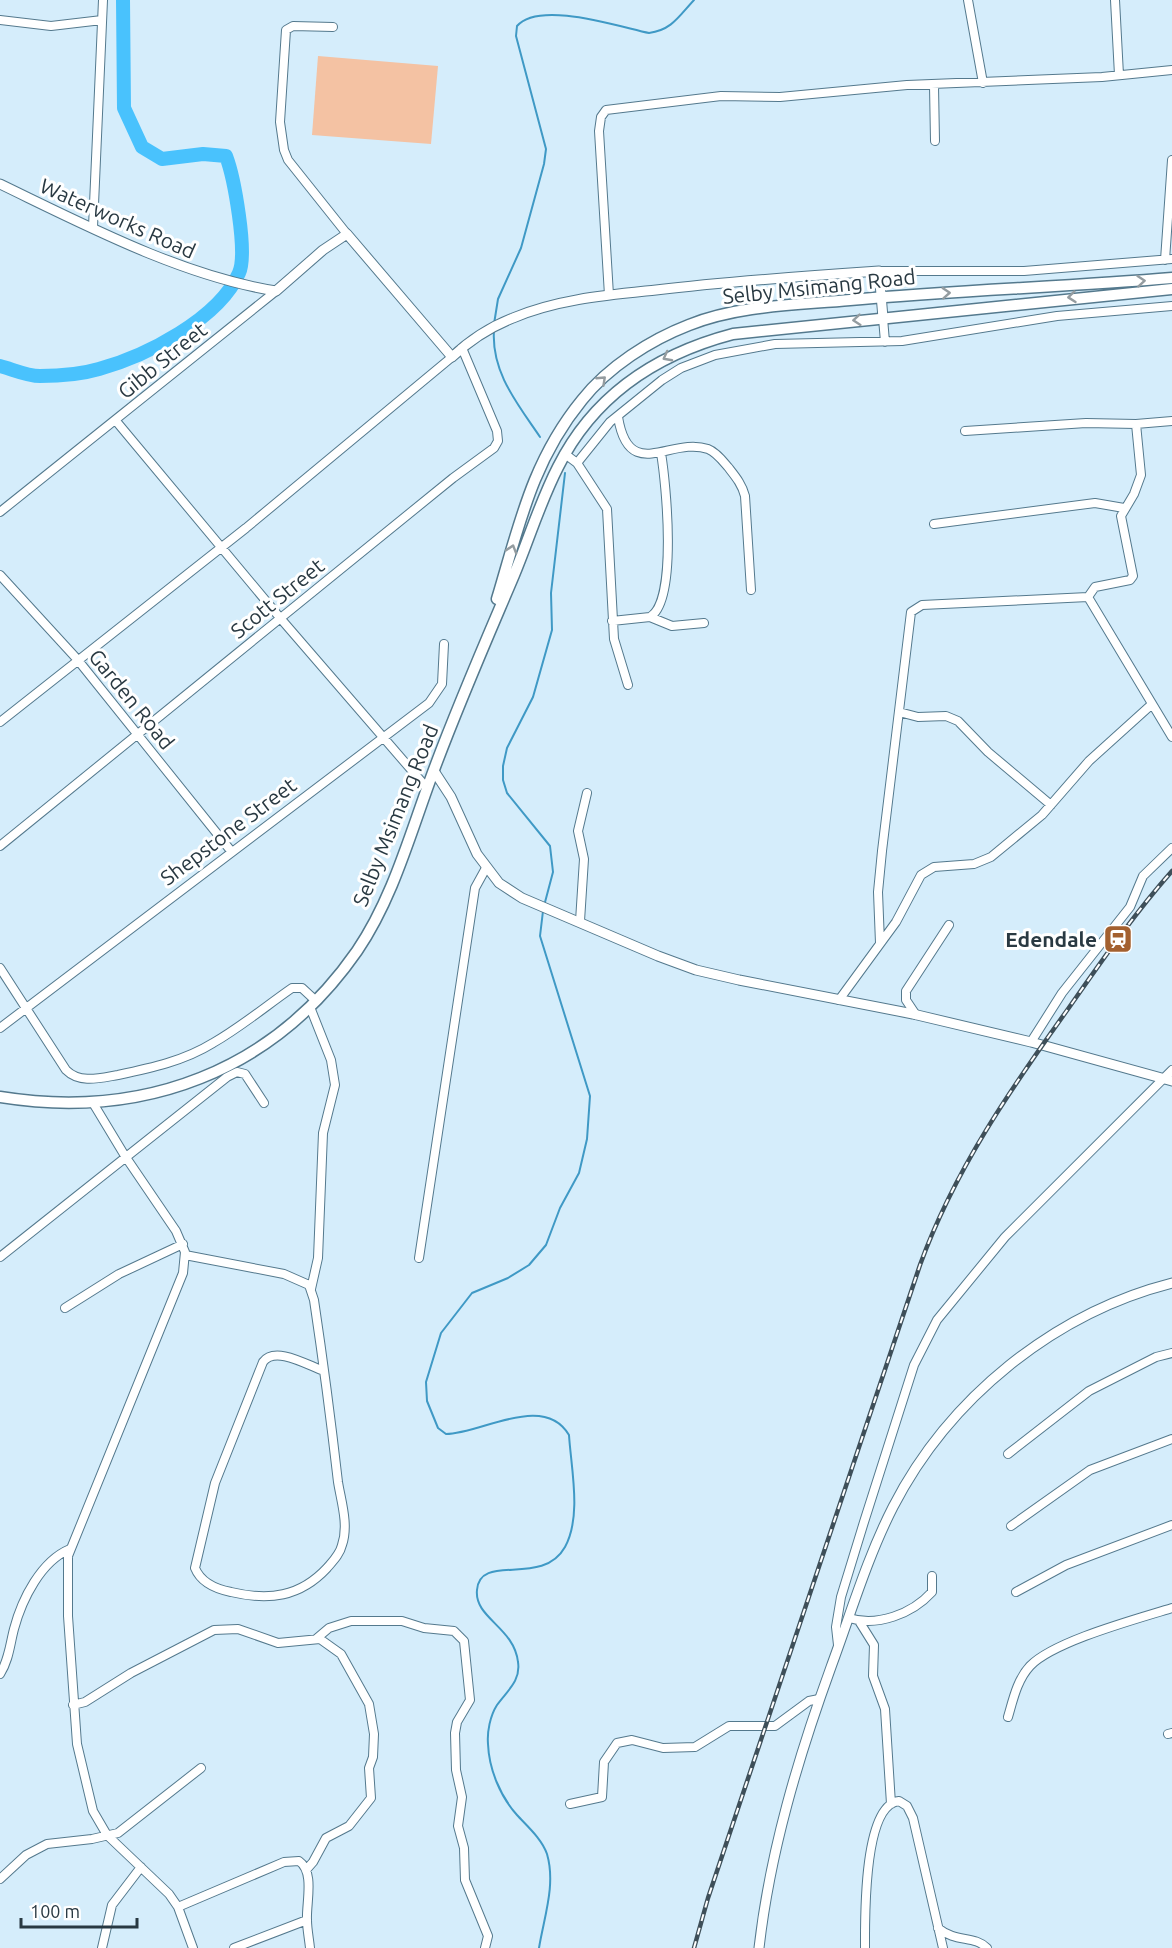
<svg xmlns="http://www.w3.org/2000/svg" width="1172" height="1948" viewBox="0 0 1172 1948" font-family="Ubuntu,sans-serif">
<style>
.green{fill:#f4c2a3}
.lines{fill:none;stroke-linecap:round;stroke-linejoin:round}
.stream{stroke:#3f99c5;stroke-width:2}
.river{stroke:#49c2fd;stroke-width:14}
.minor-casing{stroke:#54798d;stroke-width:10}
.tertiary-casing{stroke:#54798d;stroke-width:11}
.secondary-casing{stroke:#54798d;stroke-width:13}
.minor{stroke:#fff;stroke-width:8}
.tertiary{stroke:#fff;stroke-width:9}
.secondary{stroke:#fff;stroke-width:10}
.rail-casing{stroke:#3e4f59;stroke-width:4.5}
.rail{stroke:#fff;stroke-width:2;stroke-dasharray:7;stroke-linecap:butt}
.oneway{stroke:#949ca0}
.labels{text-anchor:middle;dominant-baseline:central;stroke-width:6;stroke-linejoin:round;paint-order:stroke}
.street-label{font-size:21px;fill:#293942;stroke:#fff}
.poi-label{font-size:21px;font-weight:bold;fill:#293942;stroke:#fff;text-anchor:end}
</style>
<rect width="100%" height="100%" fill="#d5edfb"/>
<path class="green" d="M318 56 438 66 431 144 312 135Z"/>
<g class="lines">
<path class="stream" d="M494 324 498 299 521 248 544 164 546 149 516 36 517 26C539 0 620 27 649 33 672 30 679 16 694 0
M494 330C491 372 517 403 540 437
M544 906 553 872 550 846 507 793 503 780V766L507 748 533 697 552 630 551 593 565 473
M539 1948C544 1917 556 1885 547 1854 542 1839 527 1826 517 1815 500 1796 489 1769 488 1744 487 1732 490 1716 497 1705 507 1691 521 1681 518 1662 514 1627 474 1618 477 1590 480 1552 542 1588 565 1547 582 1516 571 1468 569 1435 544 1392 481 1434 446 1434L438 1428 427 1401 426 1382 441 1333 472 1293 508 1278 529 1265 546 1245 560 1208 579 1173 587 1139 590 1096 540 936 543 911"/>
<path class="river" d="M0 366C12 369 27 376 40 376 58 376 82 374 99 369 146 356 219 319 239 273 248 253 234 177 226 156L203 154 162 159 142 147 124 108 123 0"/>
<g class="minor-casing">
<path id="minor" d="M968 0 983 83
M1115 0 1119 75
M0 20 51 26 102 20
M333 27 293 26 286 30 280 122 284 150 288 160 347 234
M934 86 935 141
M93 227 103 0
M1165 260 1172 160
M879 271H1024L1172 259
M609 295 599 131 601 117 606 110 721 96 780 97 907 85 1102 77 1172 70
M883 318 885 342
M618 417C629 484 671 436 708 449 716 452 722 460 728 467 735 476 742 484 745 496L751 590
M116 421 281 619 427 788
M965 431 1086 423 1136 424
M565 454 577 463 607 509 614 639 628 685
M577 463 610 422 662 380 681 368 715 355 775 344 902 341 1057 316 1172 306
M0 512 276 291
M934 524 1095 503 1124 508
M0 575 77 659 231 851
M1088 597 1095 587 1130 580 1133 576 1121 516 1134 494 1141 475 1136 424 1172 421
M1088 597 1172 737
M650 617 672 626 704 623
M612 621 650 617C678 601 666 483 661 453
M899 712 918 717 946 716 958 721 988 752 1051 805
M0 722 246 528 452 357
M0 846 453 478 494 448 498 441 497 431 462 348
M580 921 584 859 578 831 587 793
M880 943 878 892 882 851 911 612 922 605 1088 597
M0 968 66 1070C80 1084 100 1078 118 1075 151 1068 184 1061 213 1043 241 1027 266 1006 292 988H302L316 1001
M839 1000 896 922 921 875 934 867 974 864 991 857 1042 815 1089 761 1151 705
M310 1007 331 1060 335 1085 323 1133 318 1258 311 1289
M916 1015 906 1000V991L949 925
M0 1028 429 703 442 684 444 644
M1031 1042 1062 993 1130 907 1143 876 1172 848
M93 1103 125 1156 176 1231 185 1252 183 1273 68 1556V1616L77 1744 93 1811 107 1835 169 1894 178 1907 193 1948
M185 1255 284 1274 309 1285 314 1300C323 1360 331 1421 338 1482 341 1501 349 1525 342 1545 340 1554 333 1561 327 1568 300 1597 269 1601 231 1592 216 1589 201 1583 195 1568L215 1483 263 1362C275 1345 309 1366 324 1371
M0 1257 227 1077 237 1072 245 1074 264 1103
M419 1258 475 888 486 868
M65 1308 119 1274 183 1244
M1008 1454 1089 1391 1156 1357 1172 1353
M1011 1526 1090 1470 1172 1439
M1016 1592 1066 1565 1172 1525
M849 1618C877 1627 912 1614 932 1592V1576
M859 1621 874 1645 873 1676 885 1709 891 1804
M316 1639 329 1628 351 1621H402L424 1628 454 1631 464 1641 470 1700 457 1722 455 1733 456 1770 462 1797 458 1826 464 1848 465 1880 488 1936 485 1948
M838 1645 836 1627 841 1597 864 1522 914 1365 937 1320 1005 1237 1172 1070
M0 1674C9 1660 10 1644 14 1629 22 1599 41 1561 70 1549
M73 1705 85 1702 131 1673 214 1630 238 1629 278 1643 320 1639 341 1654 369 1704 374 1734 373 1757 369 1768 371 1798 349 1826 326 1838 313 1862 306 1870
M1008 1717C1013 1700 1017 1680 1030 1666 1054 1641 1137 1619 1172 1608
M1168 1734 1172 1733
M570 1804 602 1797 604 1762 617 1743 632 1740 663 1748 695 1747 729 1726H775L809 1701 819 1699
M0 1879 26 1855 47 1844 92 1839 118 1833 201 1768
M178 1907 284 1862 299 1861C315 1872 306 1903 307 1920 307 1929 309 1938 310 1948
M938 1928C956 1943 974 1935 987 1948
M102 1948 112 1905 141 1867
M234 1948 307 1920
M865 1948C865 1921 863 1805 899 1801L907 1806 913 1818 943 1948"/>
</g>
<g class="tertiary-casing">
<path id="tertiary" d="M0 184C85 225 182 276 276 291L323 250 347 234 452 357C470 340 490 327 513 318 558 299 608 295 656 290 730 281 805 276 879 271L883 318
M434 771 451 797 477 854 499 883 522 898 658 956 696 970 739 980 913 1014 1031 1042 1172 1081
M759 1948C770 1852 798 1758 831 1667 851 1613 867 1558 893 1507 949 1398 1054 1313 1172 1283"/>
</g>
<g class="secondary-casing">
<path id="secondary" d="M497 599C519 526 532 461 582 400 608 367 650 340 689 325 739 305 796 305 850 300 957 290 1065 287 1172 278
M0 1097C143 1120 273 1072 357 951 393 898 410 834 432 775 457 707 486 641 514 575 529 539 540 502 558 467 594 395 657 354 733 334L1172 289"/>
</g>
<use href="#minor" class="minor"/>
<use href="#tertiary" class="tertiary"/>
<use href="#secondary" class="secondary"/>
<g class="rail-casing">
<path id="rail" d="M694 1948 708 1898 920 1265C954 1171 1010 1090 1068 1009 1101 962 1134 914 1172 871"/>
</g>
<use href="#rail" class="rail"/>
</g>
<defs><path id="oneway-chevron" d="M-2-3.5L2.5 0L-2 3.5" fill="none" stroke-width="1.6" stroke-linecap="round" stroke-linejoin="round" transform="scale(1.5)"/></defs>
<g class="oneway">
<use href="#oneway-chevron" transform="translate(1141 281) rotate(-5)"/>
<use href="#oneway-chevron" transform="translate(946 293) rotate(-4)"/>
<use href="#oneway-chevron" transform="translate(1072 297) rotate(174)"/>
<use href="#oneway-chevron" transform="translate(857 320) rotate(175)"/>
<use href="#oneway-chevron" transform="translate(667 357) rotate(152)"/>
<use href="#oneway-chevron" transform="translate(602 380) rotate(-43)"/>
<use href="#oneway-chevron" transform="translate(512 549) rotate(-73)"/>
</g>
<defs>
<g id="station-square" transform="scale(1.5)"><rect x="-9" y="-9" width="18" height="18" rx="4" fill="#a3602f" stroke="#fff"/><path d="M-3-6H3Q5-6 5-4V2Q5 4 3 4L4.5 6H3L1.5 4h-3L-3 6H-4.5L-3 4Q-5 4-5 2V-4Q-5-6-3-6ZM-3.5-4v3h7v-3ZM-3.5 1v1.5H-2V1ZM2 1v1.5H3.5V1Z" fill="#fff"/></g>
</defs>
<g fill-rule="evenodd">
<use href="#station-square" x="1118" y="939"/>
</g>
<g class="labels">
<g class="street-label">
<text transform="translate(118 218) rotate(24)">Waterworks Road</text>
<text transform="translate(819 286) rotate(-6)">Selby Msimang Road</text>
<text transform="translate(162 360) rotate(-39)">Gibb Street</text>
<text transform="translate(277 598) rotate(-39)">Scott Street</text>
<text transform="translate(132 699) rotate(51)">Garden Road</text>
<text transform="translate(395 815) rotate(-68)">Selby Msimang Road</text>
<text transform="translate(228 831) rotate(-37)">Shepstone Street</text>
</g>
<g class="poi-label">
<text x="1097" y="939">Edendale</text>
</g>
</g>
<path d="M21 1918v9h116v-9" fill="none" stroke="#293942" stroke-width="3"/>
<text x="30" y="1918" font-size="18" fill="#293942" stroke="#ffffff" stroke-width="4.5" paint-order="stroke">100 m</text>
</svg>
